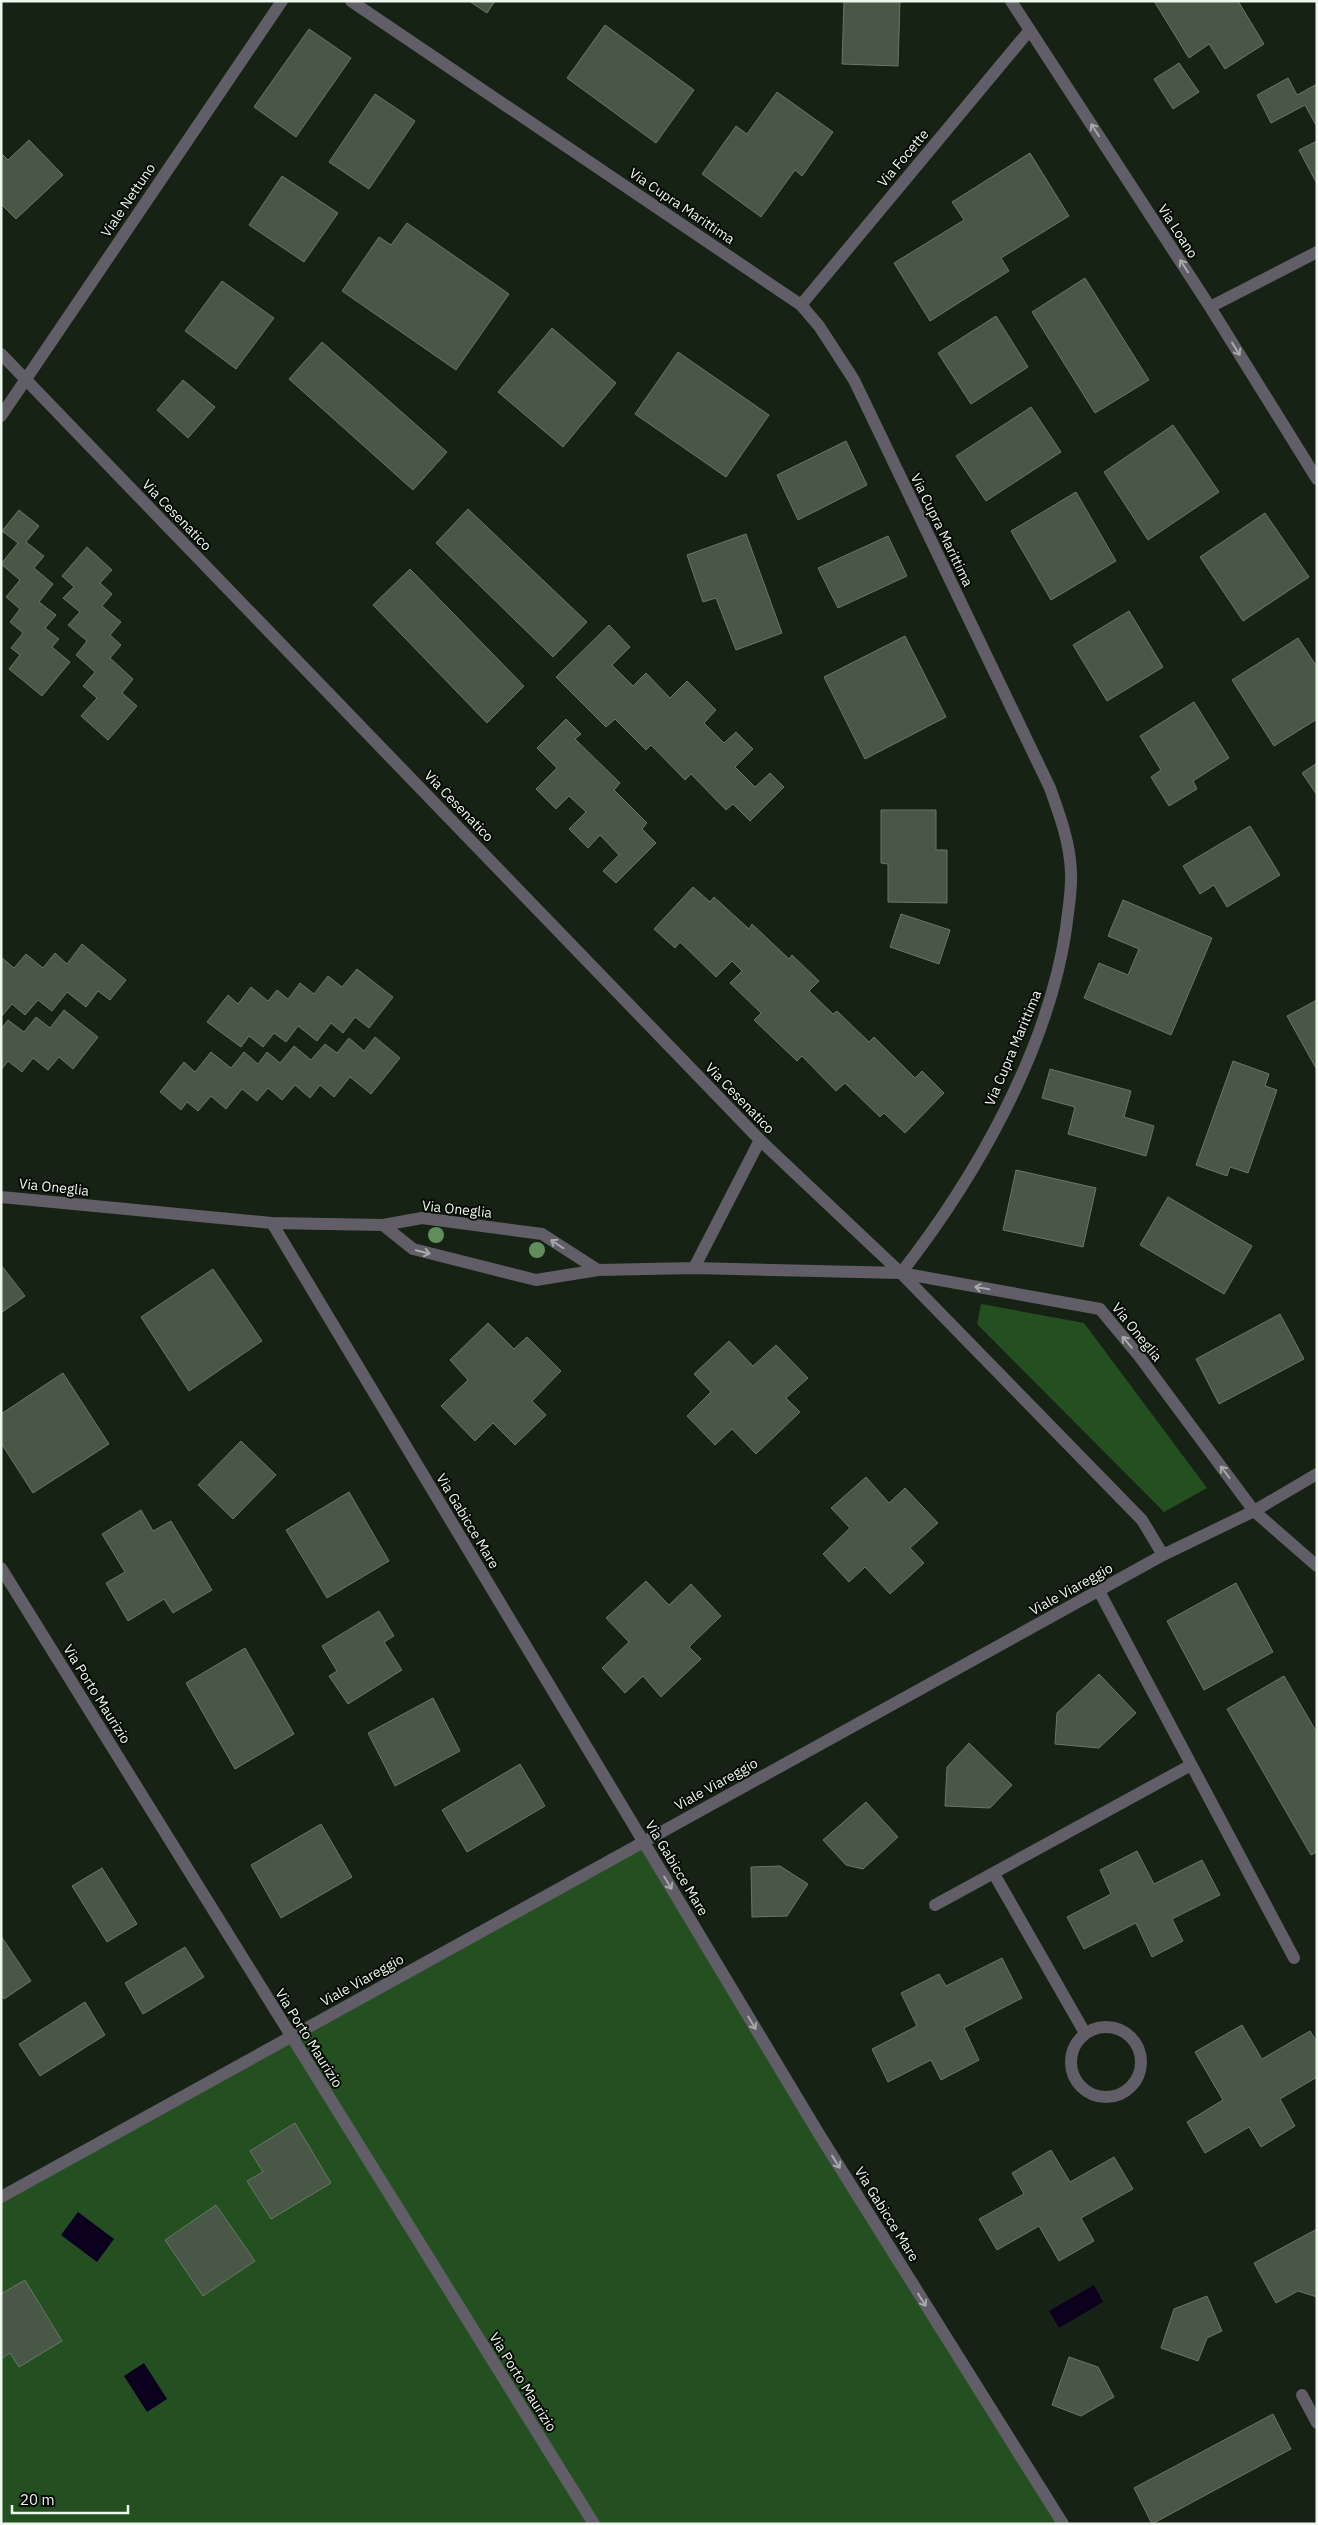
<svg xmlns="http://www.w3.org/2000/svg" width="1318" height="2525" viewBox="0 0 1318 2525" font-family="'IBM Plex Sans',sans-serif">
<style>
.green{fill:#245021}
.water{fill:#0c001f}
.building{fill:#485746;stroke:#687766}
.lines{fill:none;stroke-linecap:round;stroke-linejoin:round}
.service{stroke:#615e67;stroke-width:12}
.minor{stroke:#615e67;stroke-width:12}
.tree{fill:#618e5c}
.oneway{stroke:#a8aaaa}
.labels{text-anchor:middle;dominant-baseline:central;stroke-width:4;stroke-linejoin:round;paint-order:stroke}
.street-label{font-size:14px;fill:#eef7ed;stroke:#060a05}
</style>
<rect width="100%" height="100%" fill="#162314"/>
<path class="green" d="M981 1304 1084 1323 1207 1488 1164 1512 977 1324Z
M643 1842 1056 2524H1V2197Z"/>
<path class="water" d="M78 2212 114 2239 97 2262 61 2235Z
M1094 2285 1103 2302 1059 2328 1049 2311Z
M144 2363 167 2399 147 2412 124 2376Z"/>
<path class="building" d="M469 1H495L487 13Z
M844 1H900L898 66 842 64Z
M1154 1H1238L1264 44 1225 69 1209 44 1189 58Z
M605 25 694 90 656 143 567 78Z
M309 29 351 58 296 137 254 107Z
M1179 63 1199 92 1173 109 1154 79Z
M1288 78 1297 95 1317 84V127L1305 105 1271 123 1257 95Z
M777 92 833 132 802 176 795 170 761 217 702 174 736 126 747 134Z
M375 94 415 121 369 189 329 162Z
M29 140 63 175 16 219 1 204V153L8 160Z
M1317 141V182H1316L1299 150Z
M1030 153 1069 216 1001 258 1009 271 930 321 894 263 964 220 952 202Z
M282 176 338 213 304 262 249 225Z
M407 223 509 294 456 370 342 291 379 237 391 245Z
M1085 278 1149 380 1095 413 1032 312Z
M222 281 274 318 236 369 185 331Z
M996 316 1028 367 971 404 938 353Z
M552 328 616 383 563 447 498 392Z
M322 342 447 452 413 490 289 379Z
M678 352 769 415 726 477 635 414Z
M183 380 215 407 188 438 157 410Z
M1031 407 1061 452 986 501 956 456Z
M1173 425 1219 492 1148 540 1104 472Z
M846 441 867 485 798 520 777 475Z
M1076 492 1116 561 1051 600 1011 531Z
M468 509 587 622 553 657 436 543Z
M19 510 39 526 26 542 44 556 34 568 53 584 39 602 56 615 45 628 59 639 52 647 70 662 42 696 9 669 20 655 11 648 23 633 10 622 20 609 6 597 20 580 1 564 18 543 2 531Z
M1265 513 1309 577 1243 621 1200 557Z
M746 534 782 633 736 650 716 598 703 602 687 555Z
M888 536 907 576 838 608 818 568Z
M87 547 112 570 100 583 112 594 102 606 121 622 110 635 121 645 110 658 133 679 122 693 137 706 108 740 81 716 97 698 83 686 95 672 76 655 87 641 68 625 80 612 63 598 74 587 62 576Z
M410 569 524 686 487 723 373 605Z
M1129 611 1163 667 1107 701 1073 645Z
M609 625 630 647 612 665 633 686 646 673 670 698 687 681 716 710 704 723 724 743 736 732 753 749 735 767 755 787 770 773 784 787 750 821 733 804 726 810 691 774 685 780 651 745 646 750 615 719 606 727 556 677Z
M905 636 946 717 865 759 824 677Z
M1298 638 1317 667V719L1274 746 1232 680Z
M1194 702 1229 758 1193 781 1197 789 1169 806 1151 777 1161 770 1140 736Z
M566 719 581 734 575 739 620 783 614 790 647 823 642 829 656 843 616 883 603 871 619 855 600 835 588 848 569 829 586 812 569 796 556 809 536 789 557 768 537 748Z
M1317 763V795L1302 773Z
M881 810H936V850H947V903L888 902V864L881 863Z
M1250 826 1280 875 1227 907 1214 885 1200 894 1183 866Z
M693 887 710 902 714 897 749 929 752 924 789 959 792 955 819 981 809 991 833 1014 837 1011 869 1042 874 1037 915 1078 922 1071 944 1093 905 1133 884 1113 880 1117 845 1083 836 1091 802 1056 797 1061 754 1020 761 1013 730 983 742 971 732 961 716 977 680 942 675 948 654 929Z
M1123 900 1212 938 1171 1035 1084 998 1099 963 1128 975 1139 949 1108 936Z
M901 914 950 930 939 964 890 947Z
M82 944 126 980 110 1000 98 991 86 1007 67 992 52 1011 38 1000 25 1015 12 1004 1 1017V957L14 968 26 954 43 968 55 953 67 964Z
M357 969 393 997 369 1028 355 1017 343 1033 331 1023 317 1041 298 1026 286 1042 274 1033 263 1047 249 1036 241 1047 207 1022 228 995 238 1004 251 987 268 1001 277 990 288 999 300 983 314 994 328 976 342 987Z
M1317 1000V1070L1287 1016Z
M64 1010 98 1037 73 1069 59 1057 48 1070 33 1058 22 1072 8 1061 1 1070V1029L8 1020 24 1032 36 1017 50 1028Z
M375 1037 400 1058 371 1094 350 1077 334 1097 320 1085 310 1098 295 1085 282 1100 268 1088 257 1101 242 1089 226 1109 211 1096 198 1111 187 1102 181 1110 160 1092 184 1062 195 1072 211 1052 231 1068 244 1052 258 1064 267 1052 280 1063 294 1046 311 1060 325 1044 337 1053 349 1038 364 1051Z
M1233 1061 1269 1074 1265 1086 1277 1090 1248 1173 1230 1167 1227 1176 1196 1165Z
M1050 1069 1131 1091 1124 1117 1154 1126 1146 1156 1068 1134 1075 1107 1042 1098Z
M1016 1170 1096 1188 1083 1247 1003 1230Z
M1168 1197 1252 1246 1224 1294 1140 1245Z
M1 1265 25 1296 1 1313Z
M213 1269 262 1341 189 1391 141 1317Z
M1280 1314 1304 1359 1219 1404 1196 1359Z
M488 1323 514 1349 527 1337 561 1371 532 1401 546 1415 515 1445 493 1423 475 1441 441 1406 468 1380 450 1360Z
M729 1341 753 1366 776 1345 808 1378 786 1398 800 1412 756 1454 732 1429 715 1445 687 1416 711 1392 694 1374Z
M63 1373 109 1444 33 1493 1 1443V1414Z
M241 1441 276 1475 233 1519 198 1485Z
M866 1477 889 1503 905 1488 938 1523 910 1548 924 1563 890 1594 865 1567 849 1582 823 1554 850 1528 831 1508Z
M349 1492 389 1561 327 1598 286 1530Z
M141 1510 153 1531 171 1521 212 1590 173 1613 164 1599 128 1621 106 1583 125 1572 102 1534Z
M646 1581 669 1605 691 1584 721 1616 689 1647 701 1659 661 1697 643 1676 625 1693 602 1668 629 1642 606 1618Z
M1236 1583 1273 1652 1204 1690 1167 1621Z
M379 1611 394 1636 384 1642 402 1670 348 1704 329 1676 337 1671 322 1646Z
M245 1648 294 1734 235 1769 186 1683Z
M1099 1674 1136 1713 1099 1748 1055 1744 1057 1713Z
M1284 1676 1317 1733V1852L1311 1855 1227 1709Z
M433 1698 460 1751 395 1786 368 1733Z
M969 1743 1012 1785 990 1808 945 1806 947 1767Z
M520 1764 545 1806 467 1852 442 1810Z
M866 1802 898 1837 863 1869 846 1865 823 1840Z
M321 1824 352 1877 281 1918 251 1865Z
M1137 1851 1154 1884 1202 1860 1220 1895 1172 1919 1183 1941 1152 1957 1136 1923 1084 1949 1067 1917 1111 1894 1100 1870Z
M780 1866 808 1884 787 1916 752 1917 751 1867Z
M102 1868 137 1924 107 1942 72 1886Z
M1 1936 31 1981 4 1999 1 1995Z
M185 1947 204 1977 143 2014 125 1983Z
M1002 1958 1022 1998 964 2028 979 2060 941 2080 931 2060 888 2082 872 2049 917 2026 901 1993 939 1974 946 1986Z
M85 2002 105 2035 40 2076 19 2044Z
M1242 2025 1262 2059 1310 2031 1317 2042V2077L1280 2099 1295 2126 1261 2147 1249 2127 1205 2153 1187 2122 1223 2100 1195 2052Z
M295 2123 331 2183 271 2219 247 2181 263 2172 250 2151Z
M1051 2150 1070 2182 1114 2157 1133 2189 1081 2218 1094 2241 1059 2261 1039 2226 997 2250 979 2219 1024 2194 1012 2173Z
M216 2205 255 2261 203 2296 165 2240Z
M1317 2229V2297L1298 2291 1276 2303 1254 2263Z
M25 2280 62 2341 19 2367 10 2353 1 2359V2294Z
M1207 2296 1222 2331 1207 2338 1198 2361 1161 2348 1174 2309Z
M1069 2357 1098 2367 1114 2397 1081 2416 1052 2405Z
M1273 2414 1291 2449 1152 2524 1134 2488Z"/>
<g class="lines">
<path class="service" d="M1099 1591 1294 1958
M994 1874 1085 2033
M935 1905 1191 1765
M1071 2062a35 35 0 1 1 70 0a35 35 0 1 1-70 0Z
M1302 2395 1317 2423"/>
<path class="minor" d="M351 1 801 305 819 326 854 380 1050 788C1060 816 1070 843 1071 872 1072 891 1068 910 1066 929 1048 1050 976 1177 901 1273
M1011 1 1210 307 1317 479
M801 305 1029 31
M1210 307 1317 252
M1 354 760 1140 901 1273 1142 1520 1163 1555
M1 416 282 1
M1 1197 272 1223 383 1225 422 1218 542 1234 598 1270
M272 1223 819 2134 1063 2524
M383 1225 413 1249 536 1280 598 1270 694 1268 901 1273 1100 1309 1139 1356 1254 1511 1317 1566
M694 1268 760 1140
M1 1568 594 2524
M1 2197 1163 1555 1254 1511 1317 1474"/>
</g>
<g class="tree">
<circle cx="436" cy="1235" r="8"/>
<circle cx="537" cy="1250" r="8"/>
</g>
<defs><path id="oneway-shaft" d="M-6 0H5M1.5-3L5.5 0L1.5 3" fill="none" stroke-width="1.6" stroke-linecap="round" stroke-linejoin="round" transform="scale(1.25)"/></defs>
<g class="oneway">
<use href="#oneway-shaft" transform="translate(1095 130) rotate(-123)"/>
<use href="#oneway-shaft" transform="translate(1184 266) rotate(-123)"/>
<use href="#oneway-shaft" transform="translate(1236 349) rotate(58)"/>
<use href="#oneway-shaft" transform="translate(557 1244) rotate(-147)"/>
<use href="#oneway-shaft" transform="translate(423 1252) rotate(14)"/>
<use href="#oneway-shaft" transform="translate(982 1288) rotate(-170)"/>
<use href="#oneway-shaft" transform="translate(1127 1342) rotate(-130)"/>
<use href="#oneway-shaft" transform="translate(1225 1472) rotate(-127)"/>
<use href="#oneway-shaft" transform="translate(668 1883) rotate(59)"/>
<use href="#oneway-shaft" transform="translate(752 2023) rotate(59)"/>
<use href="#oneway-shaft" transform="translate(836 2162) rotate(58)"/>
<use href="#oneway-shaft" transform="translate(922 2300) rotate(58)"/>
</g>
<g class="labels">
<g class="street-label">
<text transform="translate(903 158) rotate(-50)">Via Focette</text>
<text transform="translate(128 200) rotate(-56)">Viale Nettuno</text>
<text transform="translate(682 206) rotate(34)">Via Cupra Marittima</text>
<text transform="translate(1178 231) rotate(57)">Via Loano</text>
<text transform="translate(177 515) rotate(46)">Via Cesenatico</text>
<text transform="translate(942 530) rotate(64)">Via Cupra Marittima</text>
<text transform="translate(459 806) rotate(46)">Via Cesenatico</text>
<text transform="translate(1013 1048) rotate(-67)">Via Cupra Marittima</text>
<text transform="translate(740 1098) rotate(46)">Via Cesenatico</text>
<text transform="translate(54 1187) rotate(6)">Via Oneglia</text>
<text transform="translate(457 1209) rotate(6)">Via Oneglia</text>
<text transform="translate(1137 1332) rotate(51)">Via Oneglia</text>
<text transform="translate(468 1521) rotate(59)">Via Gabicce Mare</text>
<text transform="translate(1071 1589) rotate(-29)">Viale Viareggio</text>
<text transform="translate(97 1694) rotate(58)">Via Porto Maurizio</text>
<text transform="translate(716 1784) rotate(-29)">Viale Viareggio</text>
<text transform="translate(677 1868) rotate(59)">Via Gabicce Mare</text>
<text transform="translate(362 1980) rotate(-29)">Viale Viareggio</text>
<text transform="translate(309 2038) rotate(58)">Via Porto Maurizio</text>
<text transform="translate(887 2214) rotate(58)">Via Gabicce Mare</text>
<text transform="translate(523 2382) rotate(58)">Via Porto Maurizio</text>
</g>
</g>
<rect width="1318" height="2525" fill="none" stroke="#eef7ed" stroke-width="5"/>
<path d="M12 2505v8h116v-8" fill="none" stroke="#eef7ed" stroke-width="2.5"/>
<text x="20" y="2505" font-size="15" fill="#eef7ed" stroke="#060a05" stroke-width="4" paint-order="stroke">20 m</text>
</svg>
